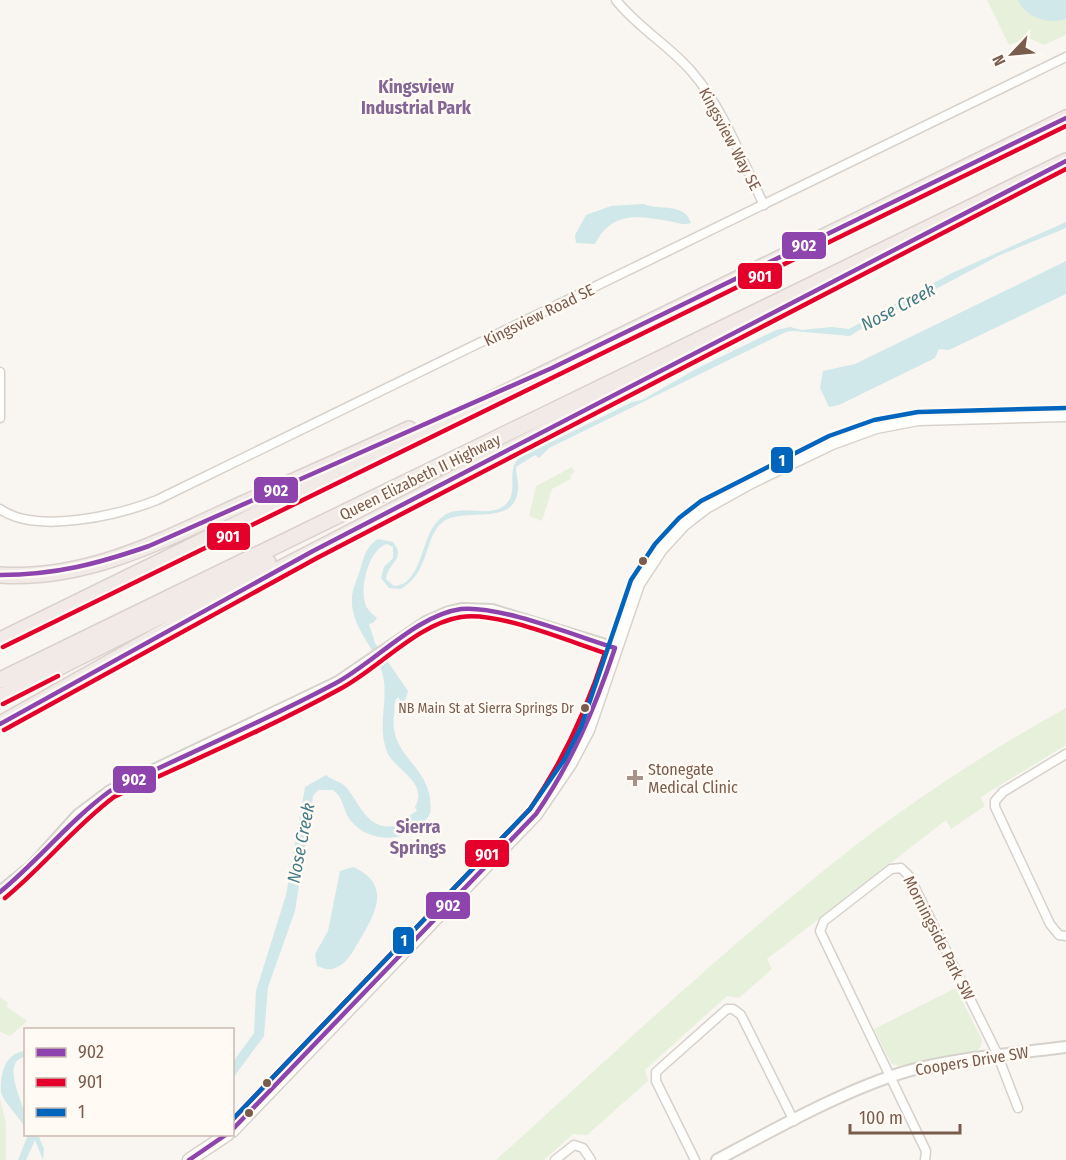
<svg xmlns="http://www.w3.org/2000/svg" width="1066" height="1160" viewBox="0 0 1066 1160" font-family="'Fira Sans Condensed',sans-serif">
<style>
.green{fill:#e7f0db}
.water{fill:#d0e8ea}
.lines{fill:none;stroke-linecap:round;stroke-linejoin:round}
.minor-casing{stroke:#d7d1cb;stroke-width:11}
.tertiary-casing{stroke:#d7d1cb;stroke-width:14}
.secondary-casing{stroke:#d9d2cb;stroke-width:15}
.motorway-casing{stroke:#dad1cc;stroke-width:18}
.minor{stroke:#fefefd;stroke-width:8}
.tertiary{stroke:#fefefd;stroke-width:10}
.secondary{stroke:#fefefd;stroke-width:12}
.motorway{stroke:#f2eae7;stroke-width:15}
.bus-1-casing{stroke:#fffaf3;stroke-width:9}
.bus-2-casing{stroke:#fffaf3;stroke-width:9}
.bus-3-casing{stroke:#fffaf3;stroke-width:9}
.bus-1{stroke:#8e44ad;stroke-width:4.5}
.bus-2{stroke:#e4002b;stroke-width:4.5}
.bus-3{stroke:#0065bd;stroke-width:4.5}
.bus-dot{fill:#7a5c4d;stroke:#fffaf3;stroke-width:2}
.poi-dot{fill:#a69286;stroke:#fffaf3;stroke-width:2}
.labels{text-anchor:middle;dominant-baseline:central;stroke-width:5;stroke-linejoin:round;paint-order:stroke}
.bus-label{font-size:14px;fill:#7a5c4d;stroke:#fffaf3;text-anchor:end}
.street-label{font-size:16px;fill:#7a5c4d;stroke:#fffaf3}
.poi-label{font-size:16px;fill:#7a5c4d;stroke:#fffaf3;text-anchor:start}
.neighbourhood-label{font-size:18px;font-weight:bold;fill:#846695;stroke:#fffaf3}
.water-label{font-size:18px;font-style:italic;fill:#437c86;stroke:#fffaf3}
.line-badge{stroke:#fffaf3;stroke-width:2}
.badge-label{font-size:16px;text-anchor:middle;font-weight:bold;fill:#fff}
</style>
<rect width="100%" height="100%" fill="#f9f5f0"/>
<path class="green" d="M987 0H1066V35L1044 45 1029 38 1009 45Z
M572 467 575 472 570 475 571 479 552 489 542 521 529 516 536 486Z
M1066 708V745L981 797 985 806 951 829 946 820 767 959 772 969 739 998 727 996 645 1070 648 1081 587 1135 573 1134 544 1160H496C617 1051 735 938 865 838 928 790 996 747 1066 708Z
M956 988 982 1040 981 1047 976 1051 898 1066 891 1063 874 1029Z
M0 997 8 1003 6 1006 27 1021 10 1036 0 1032Z
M0 1099 6 1123V1160H0Z"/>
<path class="water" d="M1018 0H1066V19C1049 25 1025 17 1018 0Z
M644 204C659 211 685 202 691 223 682 226 676 222 668 221 636 215 611 212 595 244L576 243 575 235 586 215 611 206Z
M1066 222V228L1000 255 864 327 850 336 793 331 786 332 549 448 539 458 535 455 516 467C516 475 519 482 518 490 514 527 466 507 444 521 423 536 431 572 401 589L389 588 381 578 384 567 393 558V547L387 544C369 549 360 586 365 603 366 609 372 613 377 618L373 623 369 624 375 643 408 691 405 701 401 702 398 697C393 703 395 708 394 715 388 759 436 766 430 814 413 842 373 846 352 822 342 811 345 799 333 790H318L313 796 295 911 268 987 264 1036 233 1078V1062L254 1033 256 991 286 895 305 787 326 775C332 780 340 781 346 787 360 803 367 831 395 826 404 824 409 814 417 811L415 807C429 783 396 770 388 754 377 728 387 707 384 681 380 650 349 629 352 596 353 587 358 578 360 570 364 556 366 547 378 539L393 542C407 559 387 563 386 579L394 586C419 586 422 543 433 527 454 495 485 522 505 505 520 492 505 471 519 458L632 402 642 400 696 369 776 330 790 327 802 330 832 327 849 329 952 273Z
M1066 261V294L949 350 939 349 935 358 839 405 829 407 820 388 823 371 855 364Z
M353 867C392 884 376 913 359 941 353 951 347 964 335 968 329 971 323 968 317 966L315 954 328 931 340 871Z
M25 1051V1057C0 1061 23 1102 26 1118 26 1121 25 1124 25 1128 19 1116 5 1104 1 1093 0 1072 5 1054 25 1051Z
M28 1135 39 1137 44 1149 43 1160 35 1140 26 1160H18Z"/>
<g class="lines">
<g class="minor-casing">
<path id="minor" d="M616 0C638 28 669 45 692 72 724 109 742 161 764 205
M0 372V418
M0 509C36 535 119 515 157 500L1066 57
M1066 754 1003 792 995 801V807L1050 924 1059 935 1066 936
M555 1160 574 1145 583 1148 591 1160
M695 1160 656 1081V1072L727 1009H733L741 1015 794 1121
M925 1160 926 1151 820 931 824 921 891 869 901 868 909 876 996 1051 1018 1108"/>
</g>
<g class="tertiary-casing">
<path id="tertiary" d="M0 892 32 866 78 815 110 791 338 682 426 622 449 612 462 609 492 610 615 648
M717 1160C773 1130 848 1088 908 1071 959 1057 1014 1054 1066 1047"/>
</g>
<g class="secondary-casing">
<path id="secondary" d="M232 1131 536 814 570 764 588 730 638 584 661 549 684 524 706 507 751 482 832 443 876 427 918 419 1066 415
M189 1160 228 1134"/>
</g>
<g class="motorway-casing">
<path id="motorway" d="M0 575C87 581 165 539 242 504 298 479 353 455 409 429
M0 640 1066 118
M0 680 1066 161
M0 697 268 562
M0 724 231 594 666 369"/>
</g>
<use href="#minor" class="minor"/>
<use href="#tertiary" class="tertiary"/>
<use href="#secondary" class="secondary"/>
<use href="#motorway" class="motorway"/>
<g class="bus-1-casing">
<path id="bus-1" d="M0 575C55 575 97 564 149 546L552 368 1066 118
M0 724 313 551 1066 161
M0 892C39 860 69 821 110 791 185 755 263 722 336 683 375 662 417 615 461 609 499 605 576 636 615 648
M232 1130 536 814C572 762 595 708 615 648
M189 1160 227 1134"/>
</g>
<g class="bus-2-casing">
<path id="bus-2" d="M3 647 1066 126
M3 704 58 676
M4 730 317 558 1066 169
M5 898C44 866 74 827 114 797 189 762 267 729 340 689 378 669 417 624 461 617 497 611 568 641 605 653 587 709 564 760 530 809L232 1120"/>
</g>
<g class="bus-3-casing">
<path id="bus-3" d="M232 1120 530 809 564 760 581 727 631 580 655 544 679 518 701 501 829 436 874 420 918 412 1066 408"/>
</g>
<use href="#bus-1" class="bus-1"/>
<use href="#bus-2" class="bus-2"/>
<use href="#bus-3" class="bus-3"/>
</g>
<g class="bus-dot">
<circle cx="643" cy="561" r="5"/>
<circle cx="585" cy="708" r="5"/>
<circle cx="267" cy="1083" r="5"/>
<circle cx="249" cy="1113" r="5"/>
</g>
<path class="poi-dot" d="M632 769h6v6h6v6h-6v6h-6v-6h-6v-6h6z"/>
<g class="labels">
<g class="bus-label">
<text x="574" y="708">NB Main St at Sierra Springs Dr</text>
</g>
<g class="street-label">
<text transform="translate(730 139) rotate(62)">Kingsview Way SE</text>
<text transform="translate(539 315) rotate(-26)">Kingsview Road SE</text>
<text transform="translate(420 477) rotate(-26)">Queen Elizabeth II Highway</text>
<text transform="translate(939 938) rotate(63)">Morningside Park SW</text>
<text transform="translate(972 1061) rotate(-9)">Coopers Drive SW</text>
</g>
<g class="poi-label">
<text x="648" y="769">Stonegate<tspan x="648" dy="18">Medical Clinic</tspan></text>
</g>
<g class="neighbourhood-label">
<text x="416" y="87">Kingsview<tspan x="416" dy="21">Industrial Park</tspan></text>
<text x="418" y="827">Sierra<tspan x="418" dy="21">Springs</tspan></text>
</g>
<g class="water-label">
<text transform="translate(898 307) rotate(-28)">Nose Creek</text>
<text transform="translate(301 843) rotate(-79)">Nose Creek</text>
</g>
</g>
<g class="line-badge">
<rect x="781" y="231" width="46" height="29" rx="6" fill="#8e44ad"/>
<rect x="737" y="262" width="46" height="28" rx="6" fill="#e4002b"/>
<rect x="770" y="446" width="24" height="28" rx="6" fill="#0065bd"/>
<rect x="253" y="476" width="46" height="28" rx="6" fill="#8e44ad"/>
<rect x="206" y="522" width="45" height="29" rx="6" fill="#e4002b"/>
<rect x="112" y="765" width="45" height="29" rx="6" fill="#8e44ad"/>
<rect x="464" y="839" width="46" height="29" rx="6" fill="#e4002b"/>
<rect x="425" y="891" width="46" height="29" rx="6" fill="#8e44ad"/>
<rect x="392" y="926" width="23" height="29" rx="6" fill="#0065bd"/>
</g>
<g class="badge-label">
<text x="804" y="251">902</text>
<text x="760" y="282">901</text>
<text x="782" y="466">1</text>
<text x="276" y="496">902</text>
<text x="228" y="542">901</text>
<text x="134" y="785">902</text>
<text x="487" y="860">901</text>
<text x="448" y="911">902</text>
<text x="404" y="946">1</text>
</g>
<rect x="24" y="1028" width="210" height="108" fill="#fffaf3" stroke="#cabbb1" stroke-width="1.5"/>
<rect x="36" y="1048" width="30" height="9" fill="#8e44ad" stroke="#cabbb1" stroke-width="1.5"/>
<text x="78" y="1058" font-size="18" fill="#7a5c4d">902</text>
<rect x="36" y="1078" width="30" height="9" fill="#e4002b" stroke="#cabbb1" stroke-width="1.5"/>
<text x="78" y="1088" font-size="18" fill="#7a5c4d">901</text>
<rect x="36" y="1108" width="30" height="9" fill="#0065bd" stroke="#cabbb1" stroke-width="1.5"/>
<text x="78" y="1118" font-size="18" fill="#7a5c4d">1</text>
<g transform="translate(1012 54) rotate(244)" stroke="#fffaf3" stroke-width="4.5" paint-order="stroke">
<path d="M0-4.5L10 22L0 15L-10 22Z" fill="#7a5c4d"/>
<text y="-9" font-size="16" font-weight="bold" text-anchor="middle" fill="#7a5c4d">N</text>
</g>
<path d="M850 1124v9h110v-9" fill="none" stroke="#7a5c4d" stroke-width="3"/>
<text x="859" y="1124" font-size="18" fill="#7a5c4d" stroke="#fffaf3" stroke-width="4.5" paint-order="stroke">100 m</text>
</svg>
